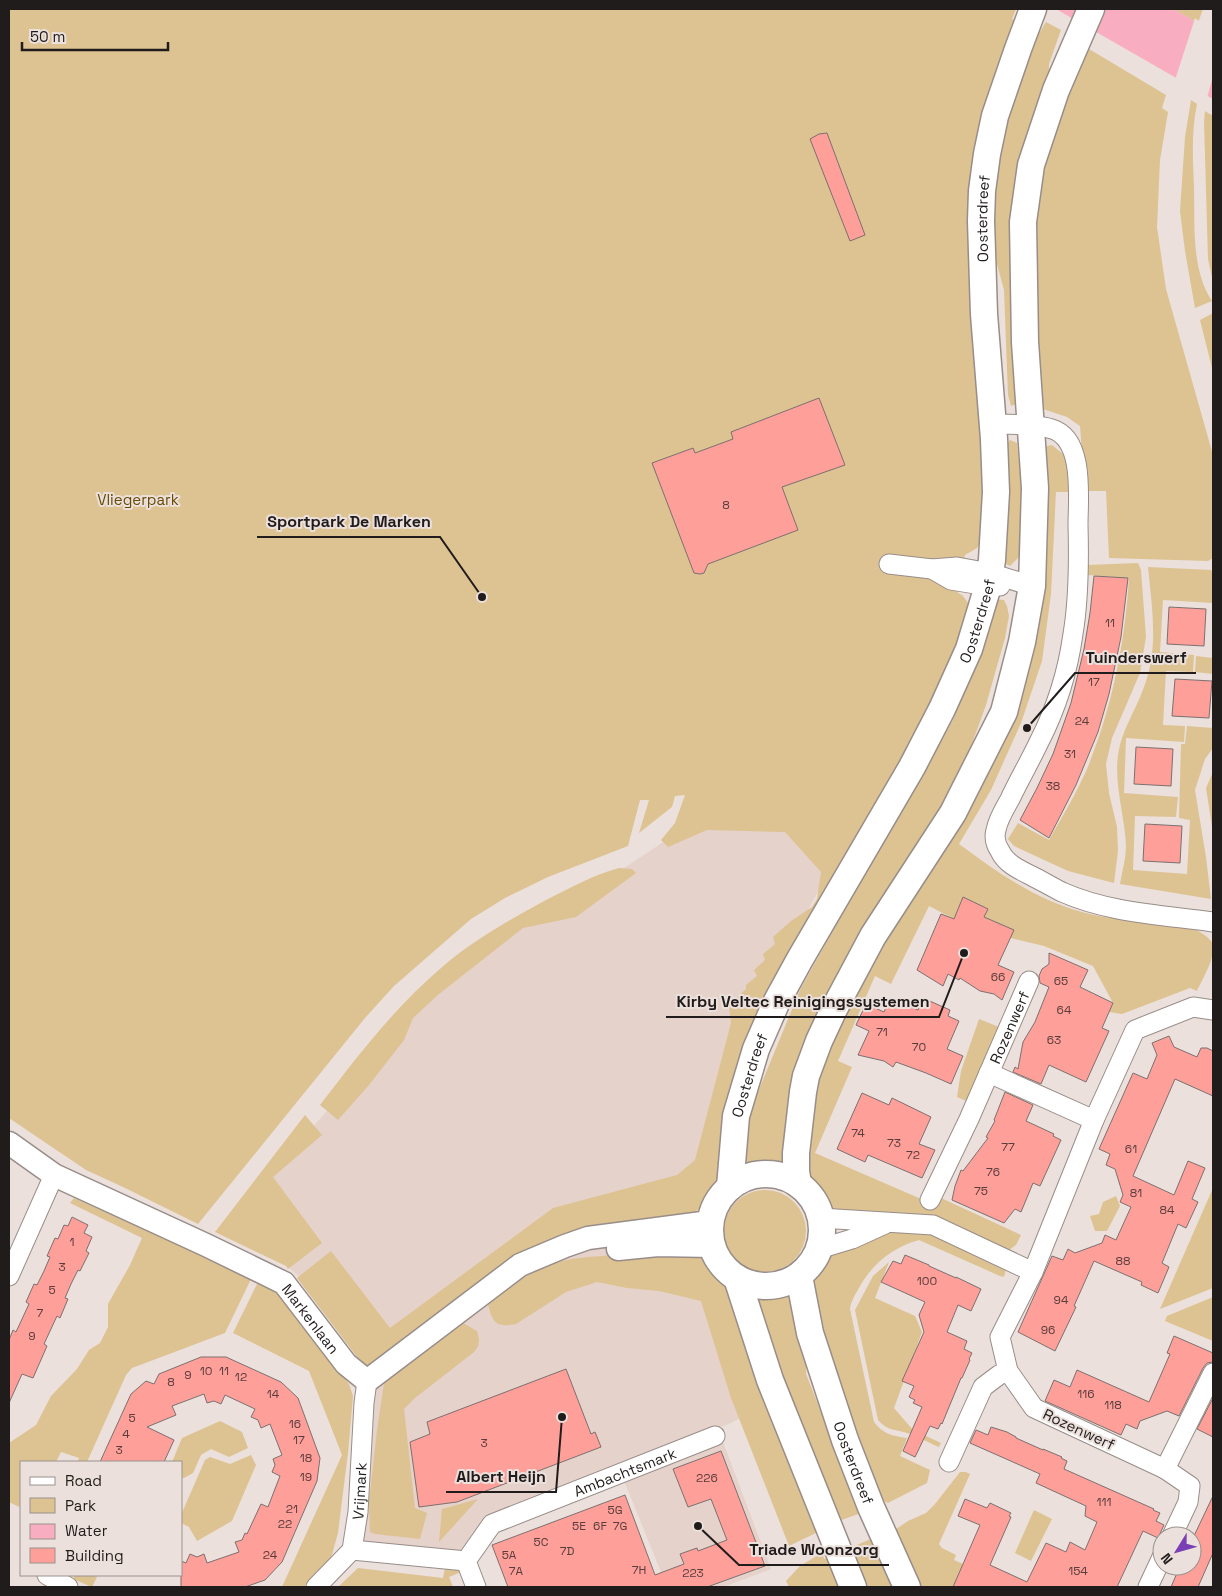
<svg xmlns="http://www.w3.org/2000/svg" width="1222" height="1596" viewBox="0 0 1222 1596" font-family="'Space Grotesk',sans-serif">
<style>
.built{fill:#e5d2ca}
.green{fill:#ddc292}
.water{fill:#f9adc0}
.pier{fill:#ebe0db}
.building{fill:#ff9f9a;stroke:#7b706f}
.lines{fill:none;stroke-linecap:round;stroke-linejoin:round}
.minor-casing{stroke:#988d89;stroke-width:21}
.tertiary-casing{stroke:#988d89;stroke-width:25}
.secondary-casing{stroke:#988d89;stroke-width:29}
.minor{stroke:#fff;stroke-width:19}
.tertiary{stroke:#fff;stroke-width:22}
.secondary{stroke:#fff;stroke-width:26}
.labels{text-anchor:middle;dominant-baseline:central;stroke-width:4;stroke-linejoin:round;paint-order:stroke}
.number-label{font-size:12px;fill:#583d3b}
.street-label{font-size:15px;fill:#201c1b;stroke:#ebe0db}
.park-label{font-size:15px;fill:#684b04;stroke:#ebe0db}
.leader{fill:none;stroke:#201c1b;stroke-width:2}
.callout-dot{fill:#201c1b;stroke:#ebe0db;stroke-width:2}
.callout-label{font-size:16px;text-anchor:middle;font-weight:bold;fill:#201c1b;stroke:#ebe0db;stroke-width:4;stroke-linejoin:round;paint-order:stroke}
</style>
<rect width="100%" height="100%" fill="#ebe0db"/>
<path class="built" d="M709 812 812 822 840 852 749 1016 689 1202 541 1232 372 1359 318 1295 235 1216 354 1080 410 1009 501 932 583 895Z
M695 1232 701 1275 756 1410 729 1424 498 1517 462 1551 356 1546 368 1381 508 1284 558 1256Z
M723 1442 771 1569 723 1587H667L625 1483Z"/>
<path class="green" d="M9 9H1016L1012 19 1018 21 994 88 986 498 982 540 977 548 965 555 957 592 963 596 971 607 934 716 809 924 718 1186C709 1195 704 1205 694 1213L576 1233 367 1370 297 1278 331 1251 390 1328 553 1208 677 1175 695 1160 731 1023 729 1005 746 989V985L757 976 754 970 765 960 763 954 775 944 773 937 791 921 812 907 817 899 821 872 785 832 707 830 668 847 661 840 675 823 685 795 675 796 672 807 639 833 649 800H640L628 846 548 877 505 898 471 919 394 986 365 1018 198 1224 123 1187 86 1170 9 1118Z
M1173 9H1203L1198 23Z
M1046 22 1061 30 1049 64V77L1018 399 1016 404 1011 406 1008 395 1004 290 994 253 992 215 1001 144 1012 104 1035 40Z
M1089 49 1166 95 1162 108 1168 112 1160 160 1157 227 1166 289 1213 455V558L1208 561 1109 558 1106 491H1085L1080 426 1067 417 1037 407 1027 222 1071 81Z
M1191 100 1197 104C1191 132 1193 160 1194 188 1195 224 1191 270 1212 301L1195 308 1185 251 1180 211 1185 137Z
M1205 111 1213 116V282L1208 259 1204 122Z
M1213 313V372L1200 320Z
M1010 440 1017 443 1023 503 1020 556 1010 566 1002 562 1006 445Z
M1052 445 1063 454 1067 465 1070 492H1056L1051 594 1042 661 1021 723 991 790 959 844C997 872 1036 900 1082 912 1108 919 1135 921 1162 924 1171 925 1183 925 1192 928 1199 931 1206 935 1211 941 1219 953 1202 979 1197 991L1190 988 1122 1014 1109 1012 1113 1003 1093 966 1044 946 1011 938 954 919 929 906 891 984 875 976 838 1061 852 1067 815 1153 928 1202 941 1198 1021 1235 1016 1245 1009 1250 823 1211 813 1191 803 1180 801 1147 822 1063 867 967 983 785 1029 669 1036 629 1042 447Z
M1138 563 1141 570 1146 637 1140 673 1112 738 1106 764 1109 793 1117 827 1118 851 1114 883 1068 871 1014 846 1008 839 1018 823 1049 840C1062 817 1076 794 1087 769 1112 708 1125 643 1129 578L1087 575V565Z
M1148 567 1211 570 1213 574V603L1163 600 1160 652 1194 655 1193 672 1166 671 1163 725 1185 726 1184 742 1126 738 1124 793 1178 797 1176 817 1135 816 1133 870 1187 874 1190 820 1179 818 1181 744H1185L1187 726 1213 728V748L1205 759 1195 790 1206 857 1211 899 1120 884C1122 872 1126 858 1126 846 1125 816 1114 786 1118 755 1121 731 1136 710 1144 687 1159 648 1152 608 1148 567Z
M996 599 1004 600 1007 606 1009 616 1005 638 986 705 965 763 793 1113 782 1168 758 1166 742 1169 744 1133 753 1104 800 990 852 896 899 817 953 720 993 614Z
M1196 656 1213 658V674L1195 672Z
M1213 772V833L1206 788Z
M619 868 632 869 636 873 576 917 523 928 439 994 413 1018 404 1040 369 1085 338 1120 320 1105C357 1057 394 1008 441 968 472 941 509 920 546 900 570 888 593 875 619 868Z
M979 1019 999 1027 966 1101 957 1097 961 1071Z
M305 1115 322 1135 273 1177 322 1243 288 1269 286 1266 215 1232Z
M1213 1188V1288L1160 1309Z
M724 1231a41 41 0 1 1 82 0a41 41 0 1 1-82 0Z
M1116 1196 1120 1206 1107 1231H1095L1090 1216 1099 1214 1103 1202Z
M74 1198 252 1277 225 1333 132 1368 126 1375 87 1462H78L79 1458 61 1452 56 1462H21V1502L19 1507 9 1502V1443L36 1425 51 1396 77 1369 89 1350 100 1343 108 1327V1304L130 1265 142 1238 70 1203Z
M905 1227 930 1233 1006 1268 1004 1277 1000 1276 919 1240C893 1247 871 1265 859 1288 855 1295 851 1301 850 1309L874 1422C883 1434 892 1436 907 1438L900 1456 930 1470 927 1483 888 1503 877 1498 847 1421 809 1284 830 1253Z
M625 1254H700L716 1275 731 1289 818 1532 789 1546 731 1398 701 1301 659 1291 627 1288 597 1282 566 1292 516 1324C496 1328 492 1322 488 1304 506 1291 523 1275 544 1267 569 1256 598 1257 625 1254Z
M889 1262 875 1298 915 1316 922 1332 894 1408 913 1430 941 1443 939 1447C929 1443 920 1437 910 1434 898 1429 888 1432 878 1420L855 1310 873 1276Z
M259 1280 284 1298 349 1384 353 1396 348 1453 338 1533 331 1558 304 1587H282L342 1455 309 1371 233 1333Z
M787 1294H792L807 1348 806 1374 861 1513 836 1522 754 1299 777 1298Z
M1213 1297V1341L1165 1321 1167 1316Z
M463 1323 477 1331C480 1340 480 1345 474 1352L415 1398 404 1409 415 1508 427 1513 420 1539 375 1534 370 1532 369 1502 377 1430 384 1383 395 1371Z
M220 1421 242 1432 248 1448 229 1457 211 1449 201 1455 193 1473 184 1478 181 1477V1462H172L182 1438Z
M251 1455 256 1465 232 1521 197 1541 189 1527 181 1523V1515L205 1460 210 1457 230 1464Z
M960 1472H966L970 1474 939 1544 942 1548 956 1555 954 1560 963 1564 954 1585 959 1587H916L893 1531 908 1521 926 1513 935 1504Z
M478 1499 439 1542 442 1509Z
M1034 1510 1052 1519 1031 1561 1015 1553Z
M873 1538 892 1587H861L845 1550Z
M820 1554 823 1555 824 1559 828 1558 842 1587H789L786 1581 800 1566Z
M358 1568 443 1578 445 1568H457L461 1572 449 1577 453 1587H338Z
M75 1575H93L97 1577 92 1587 73 1579Z"/>
<path class="water" d="M1056 9H1173L1198 23 1213 35V99Z"/>
<path class="pier" d="M1195 18 1213 32V76L1207 98 1175 80Z"/>
<path class="building" d="M827 133 865 235 850 241 810 139 819 134Z
M819 398 845 465 782 487 798 530 708 564 704 573 700 574 694 573 652 463 693 448 695 453 733 439 731 432Z
M1094 576 1128 578 1121 637 1109 694 1098 732 1076 785 1049 838 1020 820 1037 788 1053 754 1071 703 1084 649 1090 613Z
M1169 607 1206 609 1204 646 1167 644Z
M1175 679 1212 681 1209 718 1172 716Z
M1136 747 1173 749 1171 786 1134 784Z
M1145 824 1182 826 1180 863 1143 861Z
M963 897 988 909 984 917 1014 930 998 965 1014 972 1002 1000 994 994 980 991 960 978 959 980 948 974 943 986 917 970 941 914 954 919Z
M1049 953 1088 970 1080 987 1113 1003 1102 1028 1109 1031 1086 1082 1049 1065 1041 1084 1013 1072 1015 1067 1018 1069 1023 1042 1035 1022 1049 987 1040 983 1039 976 1042 969 1049 964Z
M890 998 918 1010 923 998 950 1010 948 1016 959 1021 947 1049 963 1056 951 1084 926 1073 896 1062 893 1067 884 1061 858 1055 869 1031 856 1025 866 1004 884 1012Z
M1169 1036 1174 1047 1197 1057 1201 1048H1207L1213 1051V1096L1175 1079 1133 1176 1174 1195 1188 1161 1205 1168 1192 1199 1198 1202 1186 1228 1178 1224 1162 1263 1169 1267 1158 1293 1141 1285 1142 1282 1094 1261 1074 1306 1076 1307 1055 1351 1018 1332 1052 1256 1063 1260 1068 1249 1075 1253 1102 1243 1105 1235 1116 1240 1131 1207 1120 1202 1123 1195 1115 1169 1106 1165 1110 1154 1099 1149 1133 1073 1147 1079 1157 1055 1152 1043Z
M1005 1092 1033 1105 1026 1121 1054 1134 1053 1136 1061 1140 1040 1186 1033 1183 1021 1212 1015 1209 1004 1223 952 1200 955 1186 961 1170 963 1171 988 1138 986 1137 995 1121 994 1120Z
M862 1093 889 1105 892 1098 931 1117 919 1144 935 1150 922 1178 868 1155 865 1162 837 1149Z
M72 1217 88 1225 84 1233 92 1237 86 1251 89 1253 80 1271 78 1270 71 1284 65 1298 68 1299 60 1318 57 1316 44 1344 47 1346 33 1378 22 1374 9 1403V1340L13 1330 16 1332 29 1304 26 1302 34 1284 37 1285 44 1271 50 1257 47 1256 55 1238 58 1239 64 1225 68 1226Z
M905 1255 929 1265V1266L956 1278V1277L981 1289 971 1311 958 1305 947 1332 967 1341 964 1349 972 1353 969 1359 970 1360 962 1378H961L942 1424 941 1423 938 1429 930 1426 915 1457 903 1451 922 1407 913 1403 915 1400 909 1397 914 1386 902 1381 924 1332 919 1315 925 1302 881 1282 893 1261 901 1264Z
M1174 1336 1213 1353V1362L1207 1363 1203 1368 1179 1416 1167 1411 1140 1421 1137 1429 1126 1424 1121 1435 1045 1401 1054 1380 1070 1387 1077 1370 1149 1402 1170 1354 1167 1353Z
M201 1357H226L281 1382 298 1398 320 1458 317 1481 282 1562 265 1580 245 1587H181V1561L186 1563 190 1554 197 1557 204 1554 207 1563 239 1552 235 1542 242 1540 245 1533 247 1534 261 1504 268 1507 280 1476 272 1472 275 1465 273 1459 282 1455 270 1424 261 1428 258 1420 251 1417 255 1409 225 1395 221 1404 214 1401 207 1403 204 1394 172 1406 176 1415 147 1427 174 1440 164 1462H100L131 1394 146 1381 154 1384 159 1374Z
M566 1369 591 1434 595 1432 601 1447 457 1502 419 1507 410 1442 430 1434 427 1422Z
M1213 1398V1437L1197 1429Z
M991 1427 1007 1432 1016 1437V1438L1043 1450V1449L1062 1457 1061 1458 1067 1461 1064 1469 1154 1509 1153 1510 1160 1513 1156 1521 1164 1525 1158 1538 1143 1531 1117 1587H953L980 1525 958 1516 965 1499 987 1508 990 1503 1011 1513 1009 1516 1011 1517 990 1565 1027 1582 1046 1543 1066 1552 1070 1542 1085 1550 1097 1522 1085 1516 1086 1506 1036 1483 1040 1474 970 1443 976 1430 988 1435Z
M721 1451 765 1566 707 1587H508L492 1545 625 1495 655 1575 684 1564 680 1554 697 1548 698 1551 727 1540 711 1499 688 1507 673 1469Z
M1213 1496V1553L1198 1587H1171L1180 1566H1192V1540Z"/>
<g class="lines">
<g class="minor-casing">
<g id="minor">
<path d="M992 424C1012 425 1034 423 1052 429 1085 439 1078 499 1078 525 1079 561 1079 598 1073 634 1068 670 1056 709 1039 742 1030 761 1019 780 1010 799 1005 808 998 819 996 830 994 837 996 845 1000 851 1006 864 1020 870 1032 876 1042 881 1052 887 1062 892 1109 913 1163 915 1213 922"/>
<path d="M889 564 932 569 957 567 990 573 1032 586"/>
<path d="M932 569 951 580 988 586H1000"/>
<path d="M989 1073 1094 1120"/>
<path id="s1" d="M930 1200 969 1119 1029 981"/>
<path d="M820 1218 933 1225 1033 1272"/>
<path d="M819 1249 852 1239 885 1224"/>
<path d="M9 1276 54 1175"/>
<path d="M949 1462 983 1387 999 1375 1008 1371"/>
<path d="M1165 1469 1213 1373"/>
<path d="M1172 1536 1188 1502 1190 1486 1165 1469 1034 1408 1008 1371 1000 1337 1033 1272 1094 1120 1135 1030 1193 1007 1213 1010"/>
<path d="M352 1550 466 1561 476 1587"/>
<path id="s2" d="M466 1561 492 1524 715 1436"/>
<path d="M47 1575 68 1587"/>
<path id="s3" d="M316 1587 352 1550 358 1512 364 1403 367 1381"/>
<path d="M1148 1587 1162 1557"/>
</g>
</g>
<g class="tertiary-casing">
<g id="tertiary">
<path id="s4" d="M9 1143 54 1175 206 1245 284 1283 346 1364 367 1381 520 1265 565 1246 588 1238 710 1222"/>
<path d="M618 1249 658 1245 712 1246"/>
</g>
</g>
<g class="secondary-casing">
<g id="secondary">
<circle cx="766" cy="1230" r="56"/>
<path d="M798 1184 796 1171V1153L803 1092 806 1076 819 1041 833 1011 873 936 953 813 964 791 1004 712 1022 642 1032 586 1035 488 1025 342 1023 222 1031 165 1056 90 1091 9"/>
<path id="s5" d="M730 1187 736 1116 756 1049 777 1001 800 959 912 767 942 709 969 649 988 586 992 560 996 492 994 439 984 314 981 221 982 191 987 154 995 116 1018 49 1033 9"/>
<path id="s6" d="M799 1276 810 1333 845 1440 871 1507 907 1587"/>
<path d="M737 1278 770 1380 853 1587"/>
</g>
</g>
<use href="#minor" class="minor"/>
<use href="#tertiary" class="tertiary"/>
<use href="#secondary" class="secondary"/>
</g>
<g class="labels">
<g class="number-label">
<text x="726" y="505">8</text>
<text x="1110" y="623">11</text>
<text x="1094" y="682">17</text>
<text x="1082" y="721">24</text>
<text x="1070" y="754">31</text>
<text x="1053" y="786">38</text>
<text x="998" y="977">66</text>
<text x="1061" y="981">65</text>
<text x="1064" y="1010">64</text>
<text x="882" y="1032">71</text>
<text x="1054" y="1040">63</text>
<text x="919" y="1047">70</text>
<text x="858" y="1133">74</text>
<text x="894" y="1143">73</text>
<text x="1008" y="1147">77</text>
<text x="1131" y="1149">61</text>
<text x="913" y="1155">72</text>
<text x="993" y="1172">76</text>
<text x="981" y="1191">75</text>
<text x="1136" y="1193">81</text>
<text x="1167" y="1210">84</text>
<text x="72" y="1242">1</text>
<text x="1123" y="1261">88</text>
<text x="62" y="1267">3</text>
<text x="927" y="1281">100</text>
<text x="52" y="1290">5</text>
<text x="1061" y="1300">94</text>
<text x="40" y="1313">7</text>
<text x="1048" y="1330">96</text>
<text x="32" y="1336">9</text>
<text x="206" y="1371">10</text>
<text x="224" y="1371">11</text>
<text x="188" y="1375">9</text>
<text x="241" y="1377">12</text>
<text x="171" y="1382">8</text>
<text x="273" y="1394">14</text>
<text x="1086" y="1394">116</text>
<text x="1113" y="1405">118</text>
<text x="132" y="1418">5</text>
<text x="295" y="1424">16</text>
<text x="126" y="1434">4</text>
<text x="299" y="1440">17</text>
<text x="484" y="1443">3</text>
<text x="119" y="1450">3</text>
<text x="306" y="1458">18</text>
<text x="306" y="1477">19</text>
<text x="707" y="1478">226</text>
<text x="1104" y="1502">111</text>
<text x="292" y="1509">21</text>
<text x="615" y="1510">5G</text>
<text x="285" y="1524">22</text>
<text x="579" y="1526">5E</text>
<text x="600" y="1526">6F</text>
<text x="620" y="1526">7G</text>
<text x="541" y="1542">5C</text>
<text x="567" y="1551">7D</text>
<text x="270" y="1555">24</text>
<text x="509" y="1555">5A</text>
<text x="639" y="1570">7H</text>
<text x="516" y="1571">7A</text>
<text x="1078" y="1571">154</text>
<text x="693" y="1573">223</text>
</g>
<g class="street-label">
<text stroke="none"><textPath href="#s5" startOffset="1029">Oosterdreef</textPath></text>
<text stroke="none"><textPath href="#s5" startOffset="624">Oosterdreef</textPath></text>
<text stroke="none"><textPath href="#s1" startOffset="190">Rozenwerf</textPath></text>
<text stroke="none"><textPath href="#s5" startOffset="114">Oosterdreef</textPath></text>
<text stroke="none"><textPath href="#s4" startOffset="354">Markenlaan</textPath></text>
<text transform="translate(1079 1429) rotate(25)">Rozenwerf</text>
<text stroke="none"><textPath href="#s6" startOffset="195">Oosterdreef</textPath></text>
<text stroke="none"><textPath href="#s2" startOffset="188">Ambachtsmark</textPath></text>
<text stroke="none"><textPath href="#s3" startOffset="111">Vrijmark</textPath></text>
</g>
<g class="park-label">
<text x="138" y="499">Vliegerpark</text>
</g>
</g>
<path class="leader" d="M482 597L440 537H257M1027 728L1075 673H1196M964 953L939 1017H666M562 1417L556 1492H446M698 1526L739 1565H889"/>
<g class="callout-dot">
<circle cx="482" cy="597" r="5"/>
<circle cx="1027" cy="728" r="5"/>
<circle cx="964" cy="953" r="5"/>
<circle cx="562" cy="1417" r="5"/>
<circle cx="698" cy="1526" r="5"/>
</g>
<g class="callout-label">
<text x="349" y="527">Sportpark De Marken</text>
<text x="1136" y="663">Tuinderswerf</text>
<text x="803" y="1007">Kirby Veltec Reinigingssystemen</text>
<text x="501" y="1482">Albert Heijn</text>
<text x="814" y="1555">Triade Woonzorg</text>
</g>
<rect width="1222" height="1596" fill="none" stroke="#201c1b" stroke-width="20"/>
<rect x="20" y="1461" width="162" height="115" fill="#ebe0db" stroke="#9a928e"/>
<rect x="30" y="1477" width="25" height="8" fill="#ffffff" stroke="#9a928e"/>
<text x="65" y="1486" font-size="15" fill="#201c1b">Road</text>
<rect x="30" y="1498" width="25" height="15" fill="#ddc292" stroke="#9a928e"/>
<text x="65" y="1511" font-size="15" fill="#201c1b">Park</text>
<rect x="30" y="1524" width="25" height="15" fill="#f9adc0" stroke="#9a928e"/>
<text x="65" y="1536" font-size="15" fill="#201c1b">Water</text>
<rect x="30" y="1548" width="25" height="15" fill="#ff9f9a" stroke="#9a928e"/>
<text x="65" y="1561" font-size="15" fill="#201c1b">Building</text>
<g transform="translate(1177 1551) rotate(233)"><circle r="24" fill="#ebe0db" stroke="#9a928e"/>
<path d="M0-4L9 19L0 12L-9 19Z" fill="#7a3fb4"/>
<text y="-8" font-size="14" font-weight="bold" text-anchor="middle" fill="#201c1b">N</text>
</g>
<path d="M22 42v8h146v-8" fill="none" stroke="#201c1b" stroke-width="2.5"/>
<text x="30" y="42" font-size="15" fill="#201c1b" stroke="#ebe0db" stroke-width="4" paint-order="stroke">50 m</text>
</svg>
